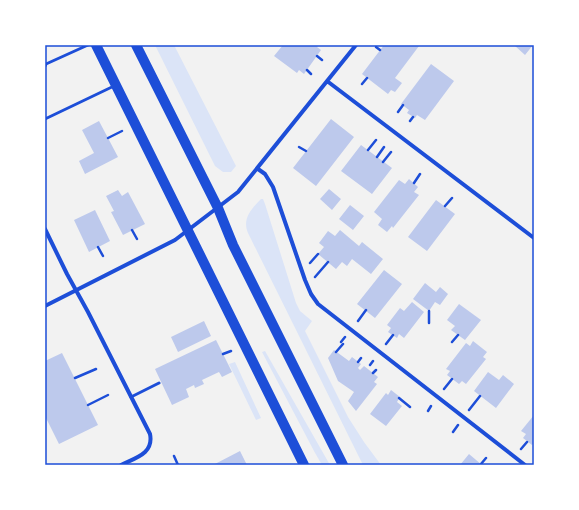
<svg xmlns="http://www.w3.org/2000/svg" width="579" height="510" viewBox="0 0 579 510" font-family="Georgia,serif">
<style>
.green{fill:#dbe4f7}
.building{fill:#bdc9ec}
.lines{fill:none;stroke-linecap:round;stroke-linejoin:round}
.path{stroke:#1d4ed8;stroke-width:2.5}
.service{stroke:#1d4ed8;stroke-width:3}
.minor{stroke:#1d4ed8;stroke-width:4}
.primary{stroke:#1d4ed8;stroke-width:10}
.neatline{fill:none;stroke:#1d4ed8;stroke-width:1.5}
</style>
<rect width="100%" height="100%" fill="#f2f2f2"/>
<path class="green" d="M155 45H174L236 166 231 172H223L215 166Z
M261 199H263L265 204 296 303 300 311 312 321 305 331 348 417 364 442 381 465H363L248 233C242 219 251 209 261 199Z
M265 351 330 465H322L314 451 262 352Z
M235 362 261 418 256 420 229 364Z"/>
<path class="building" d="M283 45H319L317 47 321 50 304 74 299 70 297 73 274 56Z
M384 45 419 46 395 78 402 83 395 92 391 90 388 94 362 74Z
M514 45H533L525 55Z
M431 64 454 81 425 120 417 115 415 118 407 113 409 110 401 104Z
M331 119 354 137 316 186 293 168Z
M99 121 118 157 85 174 79 161 94 153 82 130Z
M361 145 392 168 372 194 341 171Z
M409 179 418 187 414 192 419 195 393 228 392 226 387 232 378 225 382 219 374 212 399 180 405 184Z
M329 189 341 199 332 210 320 199Z
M118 190 122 196 128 192 145 224 123 235 111 212 114 211 106 196Z
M436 200 455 214 427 251 408 237Z
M350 205 364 216 353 230 339 219Z
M95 210 110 241 89 252 74 220Z
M340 230 359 246 362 242 383 259 371 274 352 259 347 266 342 262 336 269 318 254 324 247 319 243 328 231 335 236Z
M384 270 402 284 375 318 357 304Z
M425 283 436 292 440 287 448 294 440 305 435 302 429 311 413 299Z
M412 302 424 312 404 338 399 334 397 338 388 332 391 328 387 325 400 308 404 311Z
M459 304 481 320 465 340 451 330 455 326 447 320Z
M204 321 211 336 178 352 171 337Z
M216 340 232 372 222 377 219 372 202 380 204 384 195 388 194 385 186 389 189 397 172 405 155 369Z
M473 341 487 352 483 357 486 359 466 384 462 381 459 384 447 375 450 371 446 369 466 343 470 346Z
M334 350 349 361 352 357 361 364 358 368 360 370 364 366 378 377 374 382 377 384 356 411 348 401 354 392 338 381 328 358Z
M62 353 98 425 59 444 45 416V361Z
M488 372 499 380 503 375 514 384 496 408 474 391Z
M391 390 400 397 397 402 402 406 386 426 370 414 386 393 388 395Z
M534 415V442L532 445 523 438 526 434 521 431Z
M240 451 247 465H213Z
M469 454 482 465H460Z"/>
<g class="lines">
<path class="path" d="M376 47 380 50
M317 56 322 60
M307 70 311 74
M362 84 367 78
M398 112 403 105
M410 121 413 117
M108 138 122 131
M299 147 306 151
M368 150 376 140
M377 157 384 147
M383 162 391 152
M414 183 420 174
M445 206 452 198
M132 230 137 239
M98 247 103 256
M310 263 318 254
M315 277 328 262
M358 321 366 310
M429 323V311
M341 342 345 337
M452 342 458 335
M386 344 393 335
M336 352 343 344
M223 354 231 351
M358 362 361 358
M370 365 373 361
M373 373 376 370
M75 378 96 369
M444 389 452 379
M399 398 410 407
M88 405 108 395
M469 410 480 396
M428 411 431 406
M453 432 458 425
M521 449 527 442
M174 456 178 465
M481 464 486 458"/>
<path class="service" d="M45 66 46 64 88 45
M45 119 114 86
M131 397 159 383"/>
<path class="minor" d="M327 81 534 238
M258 169 265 174 273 187 305 280 311 294 318 304 525 465
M45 229 67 274 88 312 150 434C154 454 135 458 121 465
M45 306 175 240 238 192 356 45"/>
<path class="primary" d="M96 45C166 185 234 325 304 465
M136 45 218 208 233 245 343 465"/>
</g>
<rect width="579" height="510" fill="none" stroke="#ffffff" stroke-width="92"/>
<rect x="46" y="46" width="487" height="418" class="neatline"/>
</svg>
